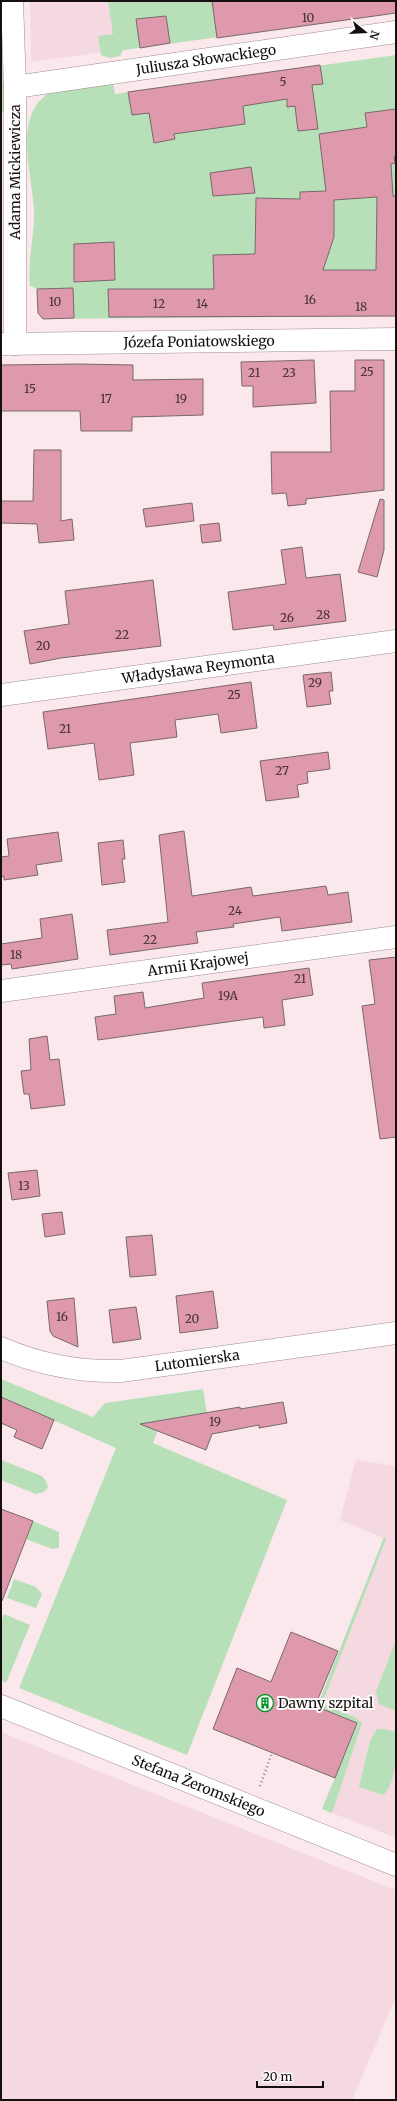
<svg xmlns="http://www.w3.org/2000/svg" width="397" height="2101" viewBox="0 0 397 2101" font-family="Merriweather,serif">
<style>
.built{fill:#f4d9e0}
.green{fill:#b8e0b8}
.building{fill:#de99ac;stroke:#78686c;fill-rule:evenodd}
.lines{fill:none;stroke-linecap:round;stroke-linejoin:round}
.street-casing{stroke:#9f8d91;stroke-width:23}
.secondary-casing{stroke:#9f8d91;stroke-width:23}
.path{stroke:#8f8385;stroke-width:2.5;stroke-dasharray:1 3;stroke-linecap:butt}
.street{stroke:#fff;stroke-width:22}
.secondary{stroke:#fff;stroke-width:22}
.labels{text-anchor:middle;dominant-baseline:central;stroke-width:4;stroke-linejoin:round;paint-order:stroke}
.number-label{font-size:12px;fill:#473237}
.street-label{font-size:14px;fill:#150f10;stroke:#fdfafa}
.poi-label{font-size:14px;fill:#150f10;stroke:#fdfafa;text-anchor:start}
</style>
<rect width="100%" height="100%" fill="#fbe8ec"/>
<path class="built" d="M30 1H112L120 50 31 62Z
M356 1460 396 1466V1838L322 1809 357 1724 317 1707 384 1538 340 1520Z
M1 1732 396 1890V1997L352 2100H1Z"/>
<path class="green" d="M1 1 4 110 1 114Z
M108 1H396V13L123 50 120 56 110 58 101 55 98 36 113 34Z
M396 55V316L43 319 38 313 37 289 30 286C27 260 35 235 34 209 32 174 12 113 51 92L113 83 115 94Z
M1 1379 93 1417 105 1403 203 1389 207 1413 162 1420 153 1443 287 1500 187 1755 19 1688 116 1448 1 1397Z
M1 1460 42 1476 46 1481 48 1487 44 1492 36 1494 1 1480Z
M33 1521 59 1532V1548L52 1549 26 1539Z
M384 1537 386 1539 322 1704 354 1717 362 1723 332 1813 322 1809 357 1724 317 1707Z
M14 1579 36 1587 42 1594 36 1608 7 1598Z
M4 1614 30 1625 6 1683 1 1680V1621Z
M396 1640V1711L379 1704 376 1692Z
M377 1729H384L396 1732C396 1751 397 1784 383 1795L359 1787 370 1741Z"/>
<path class="building" d="M212 1H396V13L217 38Z
M166 16 170 43 140 48 136 19Z
M320 65 323 84 312 85 318 129 298 131 295 106 287 107V99L243 106 245 124 174 134 175 139 154 143 149 113 132 115 128 92Z
M396 109V156L394 157 395 163 391 164 393 196H396V316L109 317 108 289H214L213 255 255 254 256 198 300 199V192L326 191 319 134 367 127 365 113ZM377 197 376 270H323L334 237V200Z
M251 167 255 193 213 196 210 173Z
M114 242 115 280 74 282V244Z
M73 288 74 318 43 319 38 313 37 289Z
M314 360 316 403 253 407V386H242L241 362Z
M355 360H384V490L306 499V504L288 506 286 493 272 494 271 452H331L330 391H355Z
M79 364 133 365V380L203 379V415L132 417V431H81L80 411H1V365Z
M34 450H61V521L72 519 74 540 39 543 37 524 1 523V501H33Z
M380 499 384 500V550L377 577 358 572Z
M192 503 194 521 146 527 143 509Z
M219 523 221 541 202 543 200 525Z
M302 547 306 578 340 574 346 621 274 630 273 625 233 630 228 592 286 584 281 550Z
M153 580 161 646 61 658 30 664 24 631 69 624 65 591Z
M331 672 333 691H329L331 704 307 707 303 675Z
M251 682 257 728 221 733 218 714 175 720 177 737 130 743 134 775 99 780 94 743 48 749 43 712Z
M328 752 330 769 307 772 308 783 297 785 299 797 266 801 260 761Z
M184 831 192 896 251 887 253 896 326 886 328 895 348 892 352 922 282 931 280 917 233 924 234 927 196 932 198 943 110 955 107 930 168 922 159 835Z
M58 832 62 861 36 865 38 875 4 880V876L1 877V857L9 856 7 839Z
M123 840 125 859H122L125 882 102 885 98 843Z
M72 914 78 959 12 969 11 964 1 965V944L42 938 40 919Z
M396 957V1137L380 1139 362 1006 375 1004 369 960Z
M309 968 313 995 282 1000 285 1025 264 1028 263 1017 98 1040 95 1017 116 1014 114 996 143 992 145 1008 204 998 202 983Z
M47 1036 50 1060 59 1059 65 1105 31 1109 29 1094H24L21 1071 31 1070 29 1039Z
M37 1170 40 1196 12 1200 8 1173Z
M62 1212 65 1234 45 1237 42 1214Z
M152 1235 156 1275 130 1277 126 1237Z
M213 1291 218 1328 180 1333 176 1296Z
M74 1298 78 1347 53 1336 50 1331 47 1301Z
M136 1307 141 1339 113 1343 109 1310Z
M1 1397 54 1420 42 1449 14 1437 17 1430 1 1423Z
M283 1402 287 1423 259 1428V1425L212 1434 206 1450 140 1424 240 1407V1409Z
M1 1509 33 1521 2 1601 1 1600Z
M291 1632 338 1651 315 1706 357 1723 335 1778 213 1729 237 1668 271 1682Z"/>
<g class="lines">
<g class="street-casing">
<g id="street">
<path d="M12 1 15 87V344"/>
<path id="s1" d="M15 87 396 32"/>
<path id="s2" d="M1 344 396 339"/>
<path id="s3" d="M1 695 396 641"/>
<path id="s4" d="M1 991 396 937"/>
<path id="s5" d="M1 1706 396 1865"/>
</g>
</g>
<g class="secondary-casing">
<g id="secondary">
<path id="s6" d="M1 1348C41 1365 78 1372 121 1371L396 1333"/>
</g>
</g>
<path class="path" d="M260 1786 272 1753"/>
<use href="#street" class="street"/>
<use href="#secondary" class="secondary"/>
</g>
<defs>
<g id="building-ring" transform="scale(0.9)"><circle r="9.5" fill="#fdfafa" stroke="#039327" stroke-width="1.5"/><path d="M-4-6H4V6H1V3H-1V6H-4ZM-2.5-4.3h1.7v1.8h-1.7ZM.8-4.3h1.7v1.8H.8ZM-2.5-1h1.7V.8h-1.7ZM.8-1h1.7V.8H.8Z" fill="#039327"/></g>
</defs>
<g fill-rule="evenodd">
<use href="#building-ring" x="265" y="1703"/>
</g>
<g class="labels">
<g class="number-label">
<text x="308" y="17">10</text>
<text x="283" y="81">5</text>
<text x="310" y="299">16</text>
<text x="55" y="301">10</text>
<text x="159" y="303">12</text>
<text x="202" y="303">14</text>
<text x="361" y="306">18</text>
<text x="367" y="371">25</text>
<text x="254" y="372">21</text>
<text x="289" y="372">23</text>
<text x="30" y="388">15</text>
<text x="106" y="398">17</text>
<text x="181" y="398">19</text>
<text x="323" y="614">28</text>
<text x="287" y="617">26</text>
<text x="122" y="634">22</text>
<text x="43" y="645">20</text>
<text x="315" y="682">29</text>
<text x="234" y="694">25</text>
<text x="65" y="728">21</text>
<text x="282" y="770">27</text>
<text x="235" y="910">24</text>
<text x="150" y="939">22</text>
<text x="16" y="954">18</text>
<text x="300" y="978">21</text>
<text x="228" y="995">19A</text>
<text x="24" y="1185">13</text>
<text x="62" y="1316">16</text>
<text x="192" y="1318">20</text>
<text x="215" y="1421">19</text>
</g>
<g class="street-label">
<text stroke="none"><textPath href="#s1" startOffset="193">Juliusza Słowackiego</textPath></text>
<text transform="translate(15 172) rotate(-90)">Adama Mickiewicza</text>
<text stroke="none"><textPath href="#s2" startOffset="198">Józefa Poniatowskiego</textPath></text>
<text stroke="none"><textPath href="#s3" startOffset="199">Władysława Reymonta</textPath></text>
<text stroke="none"><textPath href="#s4" startOffset="199">Armii Krajowej</textPath></text>
<text stroke="none"><textPath href="#s6" startOffset="200">Lutomierska</textPath></text>
<text stroke="none"><textPath href="#s5" startOffset="213">Stefana Żeromskiego</textPath></text>
</g>
<g class="poi-label">
<text x="278" y="1703">Dawny szpital</text>
</g>
</g>
<rect width="397" height="2101" fill="none" stroke="#150f10" stroke-width="4"/>
<g transform="translate(365 32) rotate(108)" stroke="#fdfafa" stroke-width="3" paint-order="stroke">
<path d="M0-3L7 15L0 10L-7 15Z" fill="#150f10"/>
<text y="-6" font-size="11" font-weight="bold" text-anchor="middle" fill="#150f10">N</text>
</g>
<path d="M257 2081v6h66v-6" fill="none" stroke="#150f10" stroke-width="2"/>
<text x="263" y="2081" font-size="12" fill="#150f10" stroke="#fdfafa" stroke-width="3" paint-order="stroke">20 m</text>
</svg>
